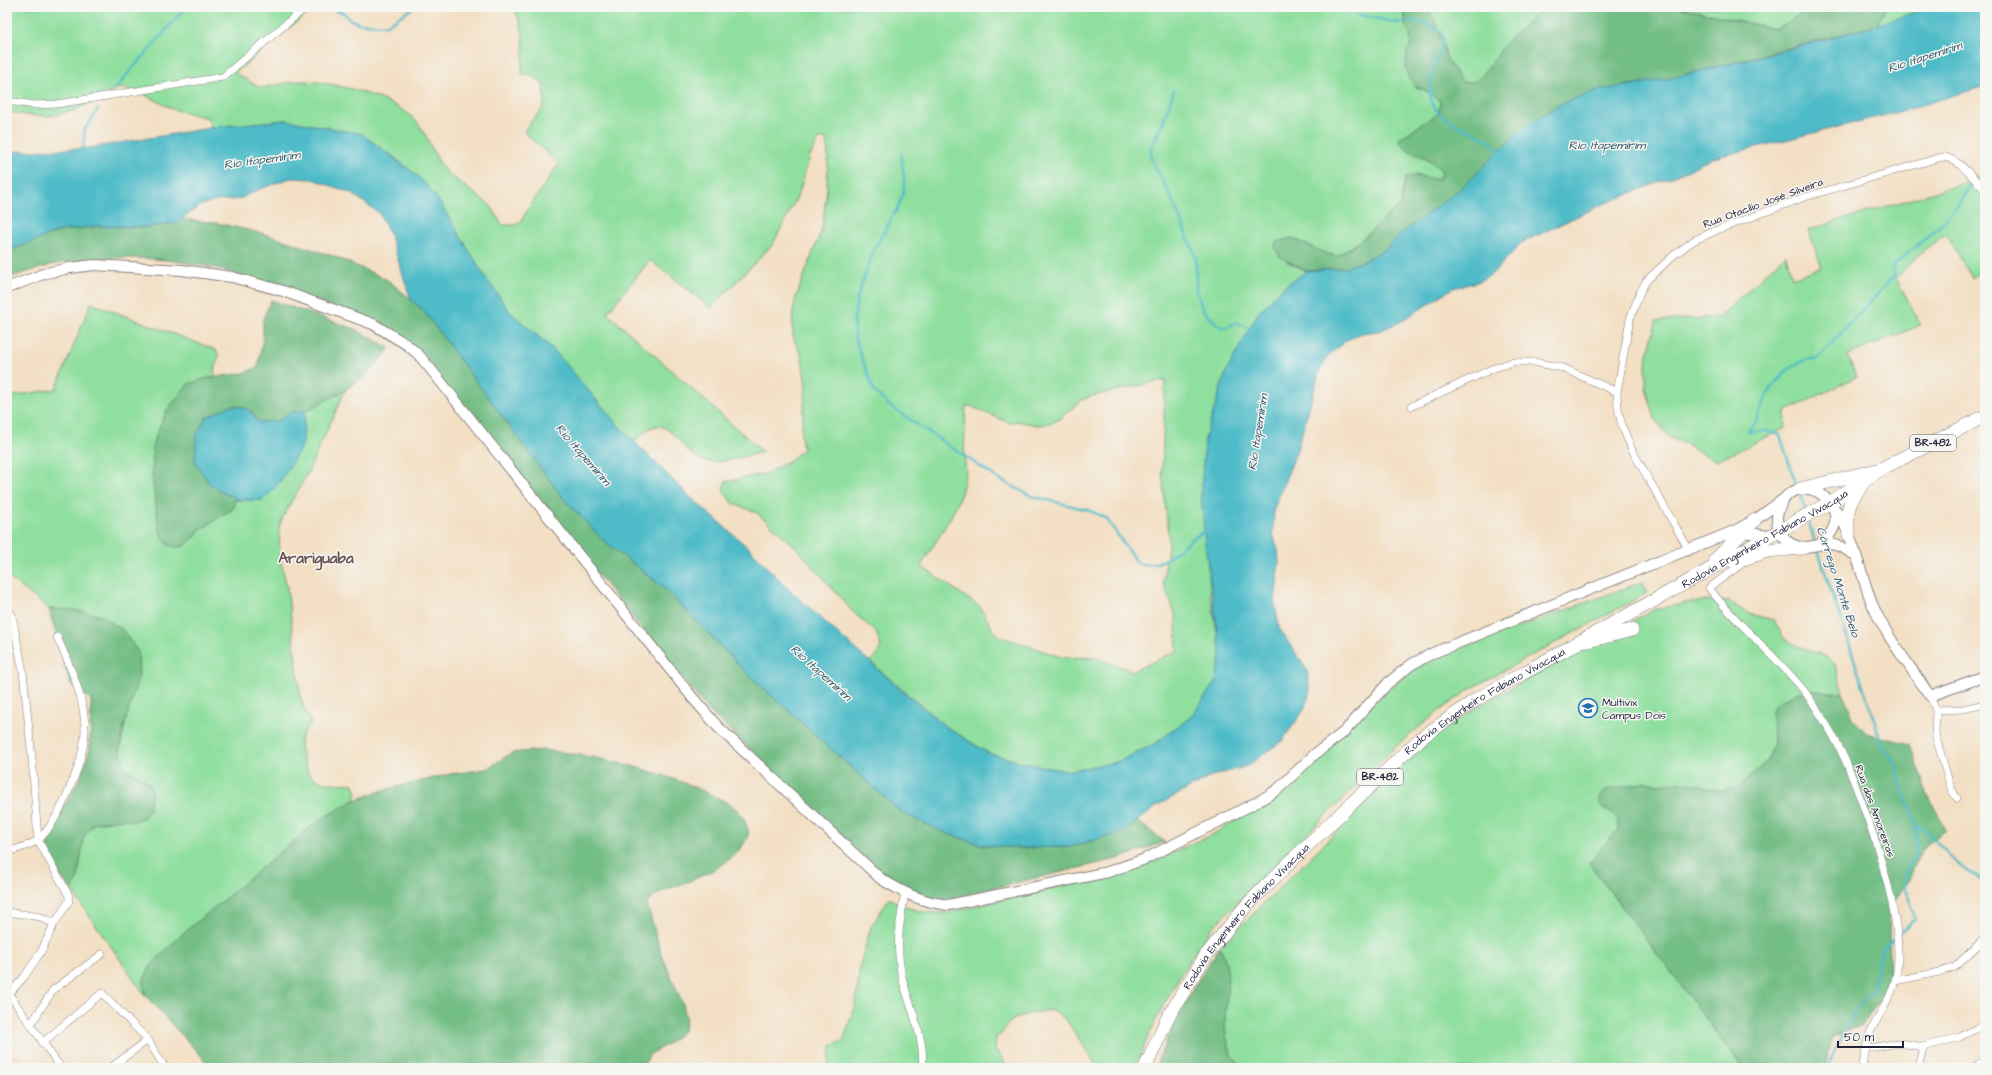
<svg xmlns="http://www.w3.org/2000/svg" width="1992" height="1075" viewBox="0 0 1992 1075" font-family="'Architects Daughter',sans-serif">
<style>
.green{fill:#8fdf9e;stroke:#58806c;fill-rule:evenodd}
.forest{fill:#73be85;stroke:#4a7060}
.water{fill:#4ebbc8;stroke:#386e82}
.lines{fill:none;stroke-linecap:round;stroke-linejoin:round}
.stream{stroke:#4ebbc8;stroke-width:2.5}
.street-casing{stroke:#8a807f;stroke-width:8}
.secondary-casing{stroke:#8a807f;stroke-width:12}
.highway-casing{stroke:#8a807f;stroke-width:14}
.street{stroke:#fff;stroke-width:7}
.secondary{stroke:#fff;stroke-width:10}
.highway{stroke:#fff;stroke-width:13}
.labels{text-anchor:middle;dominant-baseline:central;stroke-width:3;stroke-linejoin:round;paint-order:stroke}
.shield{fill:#f6f6f2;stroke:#626272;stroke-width:1}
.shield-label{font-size:10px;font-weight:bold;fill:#22223b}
.street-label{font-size:11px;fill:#22223b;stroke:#f6f6f2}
.poi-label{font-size:11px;fill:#22223b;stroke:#f6f6f2;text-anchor:start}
.water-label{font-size:12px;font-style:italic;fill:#31586c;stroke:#f6f6f2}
.district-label{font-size:15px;font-weight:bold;fill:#685152;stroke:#f6f6f2}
</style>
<rect width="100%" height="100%" fill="#f6f6f2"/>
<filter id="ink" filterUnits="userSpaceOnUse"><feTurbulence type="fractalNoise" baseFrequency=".025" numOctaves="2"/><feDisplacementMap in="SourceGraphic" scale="8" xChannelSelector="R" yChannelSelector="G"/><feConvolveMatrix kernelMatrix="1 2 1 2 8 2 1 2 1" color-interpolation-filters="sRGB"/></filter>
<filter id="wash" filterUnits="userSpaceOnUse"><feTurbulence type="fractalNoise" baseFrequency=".012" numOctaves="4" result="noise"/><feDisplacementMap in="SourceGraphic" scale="16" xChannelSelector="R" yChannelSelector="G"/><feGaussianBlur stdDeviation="0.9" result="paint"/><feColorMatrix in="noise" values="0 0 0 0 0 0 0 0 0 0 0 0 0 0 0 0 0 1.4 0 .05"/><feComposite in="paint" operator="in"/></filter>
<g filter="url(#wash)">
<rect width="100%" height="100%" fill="#f3dfc3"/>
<path class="green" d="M7 7H315L235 73 261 88C274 86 290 81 303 81 334 82 401 98 420 126 430 141 435 159 447 173L491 206 502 225H515L521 222 527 210 559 164 524 132C536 109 549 117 543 84L530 74 522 75C523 50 527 30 513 7H1404L1406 28 1410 31 1411 46 1407 51 1416 87 1427 91 1440 101 1439 113 1399 139C1405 144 1412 152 1419 155 1429 160 1435 162 1442 172L1440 178 1434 179 1415 175 1403 187 1402 203 1359 242 1337 256 1327 254 1291 238 1287 262 1307 271 1283 287 1201 493 1211 598 1221 656 1216 681 1192 716 1153 745 1117 762 1066 771 1020 762 988 753 945 726 869 661 873 660 881 647 876 632 854 613 795 546 757 513 733 503 723 491 725 482 764 474 790 461 803 449 801 435 806 387 802 357 794 339 792 328 793 312 796 297 822 229 827 188 828 154 826 139H819L810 156 799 193 773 244 711 308 650 260 607 313 763 452C746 456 722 464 705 461 678 456 668 399 635 442L617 424 553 349 511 313 485 277 437 198 419 177 390 154 286 120 211 128 208 118 175 110 137 91 119 88 75 110 50 116 26 115 7 112ZM1165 380 1162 473 1169 540 1163 583 1176 616 1177 651 1133 671 1096 658 1061 657 1002 637 994 632 980 607 921 566 951 517 961 494 966 471 964 456 966 406H970L1010 423 1017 421 1037 425 1047 424 1058 420 1082 400 1092 396Z
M1427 7H1545L1495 58 1483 75 1475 82H1462L1448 62 1437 25Z
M1678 7H1807L1789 23 1775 29Z
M1886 7H1930L1876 26Z
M1985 172V269L1972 278 1946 234 1925 249 1896 278 1921 325 1848 355 1856 377 1785 412 1786 428 1716 461 1688 445 1670 438 1655 419 1646 388V363L1656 321 1719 317 1786 255 1792 278 1822 267 1808 230 1975 180Z
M91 303 216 350 219 355 214 370 216 376 204 379 152 476 161 535 195 537 199 530 234 508V500H263L305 419V410L346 389 307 474 284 515 279 527 280 558 287 587 301 700 311 724C292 739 303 756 309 775L323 783 354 784 357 794 355 800 318 821 179 937 152 964 144 979 145 995 72 891 78 877 84 836 94 823 124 819 135 820 149 783 124 767 120 750 129 705 52 609H49L7 576V397L56 389Z
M1642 582 1647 593 1470 689 1439 711 1395 747 1212 928C1181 969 1158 1012 1139 1059 1128 1071 1114 1068 1098 1068L1067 1021 1053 1010C1038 1012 1023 1013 1010 1022 1003 1027 1006 1034 996 1037L995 1050 1003 1059 1006 1068H828L831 1046 843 1041 856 1003 860 965 871 927 889 898C908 910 927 915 950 912L1120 872 1159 859 1215 833 1267 801 1394 684 1412 670 1432 659Z
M1710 601 1730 602 1749 614 1774 620 1784 639 1800 647 1827 656 1835 664 1843 693 1813 691 1773 733V744L1767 761 1740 786 1722 791 1688 783 1655 784 1646 782 1618 819V830L1589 863 1743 1068H1243C1206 1033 1241 986 1220 947L1408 760 1440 733 1480 705 1653 610 1691 602Z"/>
<path class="forest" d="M1404 7H1427L1437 25 1448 62 1462 82H1475L1483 75 1508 40 1545 7H1678L1775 29 1789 23 1807 7H1886L1876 26 1871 27 1672 78 1595 91 1404 231 1386 249 1361 262 1343 268 1307 271 1280 257 1275 247 1276 242 1291 238 1327 254 1337 256 1359 242 1402 203 1403 187 1406 177C1418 174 1428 180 1440 178L1442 171 1428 158 1407 150 1399 139 1439 113 1440 101 1427 91 1416 87 1408 77 1406 67 1407 51 1411 46 1410 31 1406 28Z
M182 219 217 223 261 233 336 257 386 279 422 308 563 498 602 539 663 587 751 677 902 813 948 834 984 845 1021 848 1070 847 1123 832 1137 821 1165 842 1117 859 947 899 940 900 897 888 707 709 423 359 348 312 220 269C165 257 107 253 51 265 36 269 22 274 7 278V251L60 231 98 226 146 227 168 225Z
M271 300 355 329 389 348C370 378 336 397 304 411 299 413 293 412 289 414 285 415 283 420 279 421 273 424 264 423 258 422L252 411 225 494 235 497 234 508 199 530 195 537 184 546 175 547 168 545 161 535 158 523 152 476 153 442 167 410 188 384 204 379 244 373 258 367 263 336V319Z
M49 609 75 610 102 616 122 629 138 652 139 675 123 729 120 750 124 767 149 783 152 793 149 810 144 817 135 821 124 819 94 823 84 836 78 877 72 891 53 866 47 852 49 833 81 777 90 749 91 700 70 684Z
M1813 691 1843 693 1853 718 1866 733 1910 744 1927 794 1946 830 1922 848 1910 877 1901 889 1890 909 1889 933 1891 982 1863 1025 1832 1037 1826 1068H1743L1589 863 1618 829V819L1600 805V797L1606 790 1646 782 1655 784 1688 783 1722 791 1740 786 1767 761 1773 744 1772 713 1774 705 1799 692Z
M543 750C599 756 659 770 710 794 720 799 734 805 741 814 745 818 747 828 749 833 739 861 707 874 682 884 666 890 658 891 647 904L661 953 683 1004 686 1017 684 1030 669 1043 650 1054 642 1068H212L145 995 144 979 152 964 179 937 318 821 355 800 384 790 451 774 486 769 512 753Z
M1220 947C1242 985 1206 1033 1243 1068H1155C1172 1025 1193 985 1220 947Z"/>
<path class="water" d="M1930 7H1985V86L1902 111 1709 159 1689 170 1601 205 1521 243 1491 275 1477 282 1453 288 1400 322 1379 331 1362 333 1345 341 1327 357 1319 373 1296 453 1274 508 1273 534 1278 550 1279 563 1275 602 1279 628 1307 670 1310 692 1304 710 1282 741 1247 766 1212 776 1160 804 1123 832 1070 847 1021 848 984 845 948 834 902 813 751 677 663 587 602 539 563 498 422 309 411 300 389 232 379 213 351 193 312 179 290 178 255 191 240 199 216 201 201 205 176 223 146 227 98 226 60 231 7 251V152L89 148 222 126 286 120 362 134 419 177 437 198 485 277 511 313 553 349 617 424 688 495 752 551 785 586 901 690 945 726 988 753 1020 762 1066 771 1117 762 1153 745 1192 716 1216 681 1221 656 1205 544 1201 493 1205 438 1226 372 1258 313 1283 287 1307 271 1343 268 1361 262 1386 249 1404 231 1459 190 1520 131 1556 106 1595 91 1672 78 1793 48 1871 27Z
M231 406C246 406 251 410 258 422L279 421 289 413 305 410 303 444 280 482 263 500H234L235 497 225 494 209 483 195 462 196 436 206 418 219 411Z"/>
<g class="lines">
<path class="stream" d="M326 7 344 13 349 19 358 23 379 25H387L414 7
M1351 7 1360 15 1399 23 1411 21 1425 23 1440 30C1447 42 1441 47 1437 58 1432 73 1426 92 1434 106 1445 127 1485 130 1501 153
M114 90 186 7
M1174 90 1163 122 1151 147V159L1172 199 1196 258V290L1203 310 1218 325 1222 327H1227L1237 322 1251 330
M83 151 85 129 98 109
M901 154 904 178V192L899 205 874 250 857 298 854 319 855 339 874 391 890 406 997 478 1031 496 1088 510 1106 518 1137 563C1168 572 1181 539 1207 531
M1981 175 1985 183
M1797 487 1780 435 1767 431H1748C1762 417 1758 411 1767 396 1777 378 1796 357 1817 359L1895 275 1892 269 1893 266 1940 226 1957 206 1970 185
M1800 494 1806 512
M1808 520 1815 542
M1817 547 1882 744 1897 766 1903 793 1911 808 1916 826V853L1903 879 1904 888 1914 911 1915 919 1884 947 1878 961 1873 990 1861 1003 1847 1025 1828 1068
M1916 826 1925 830 1956 862 1985 882"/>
</g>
</g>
<g filter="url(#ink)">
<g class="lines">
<g class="street-casing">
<path id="street" d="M7 101 35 105 57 104 223 77 306 7
M1412 406 1494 368 1513 362H1534L1563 368 1617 392
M1689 550 1633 452 1622 426 1618 408 1617 392 1630 319 1640 292 1647 280 1674 255 1693 241 1717 230 1805 197 1942 157C1958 157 1974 179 1985 190
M1743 563 1709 588C1737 625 1776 655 1805 692 1823 717 1840 745 1851 774 1871 824 1909 929 1895 981 1891 1000 1878 1015 1870 1033 1866 1043 1865 1057 1862 1068
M7 607 12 615 23 672 32 758 38 840 69 896V901L54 924 41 952 24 977 9 994
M1930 696 1936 710 1935 734 1951 789 1957 798
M1936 710 1963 709 1985 704
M7 852C16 849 30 846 38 840 60 821 85 758 85 730 85 698 70 666 57 637
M905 893C899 925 895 949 903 981 910 1007 926 1041 922 1068
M7 912 41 917 54 924
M1895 981 1939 972 1955 967 1985 938
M7 994H9L61 1068
M31 1024 53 990 102 954
M42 1043 102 993 148 1040 165 1068
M1867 1047H1875L1899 1043 1923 1047 1960 1037 1985 1024
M110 1068 148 1040
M1918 1068 1923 1047
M1973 1068 1985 1060"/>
</g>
<g class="secondary-casing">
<path id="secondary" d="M7 288 46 273 70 268 94 265 182 270 232 277 283 291 373 324 406 344 418 354 433 372 692 697 718 727 881 879C906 894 919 901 948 905L1108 872 1145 859 1259 801 1277 790 1315 754 1344 732 1388 683 1412 664 1433 653 1734 531 1755 520 1785 498
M1833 507C1851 525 1862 580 1873 606 1887 638 1911 667 1930 696L1985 676
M1738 531 1768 536
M1820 544C1867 509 1793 459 1778 512 1775 521 1779 533 1786 540 1803 554 1813 543 1830 544 1840 545 1847 550 1855 555"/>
</g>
<g class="highway-casing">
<g id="highway">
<path d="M1800 489 1881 469 1985 416"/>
<path d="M1849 535C1845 512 1848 503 1862 485"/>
<path d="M1715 560 1755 520"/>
<path d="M1734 562 1767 551 1803 548"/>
<path d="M1588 641 1632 630"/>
<path id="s1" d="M1145 1068 1168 1017 1193 976 1207 954 1245 907 1295 857 1421 738 1477 699 1831 502 1881 469"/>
</g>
</g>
<use href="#street" class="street"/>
<use href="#secondary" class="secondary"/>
<use href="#highway" class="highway"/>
</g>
</g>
<defs>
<g id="university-ring" transform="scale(1)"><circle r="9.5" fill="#f6f6f2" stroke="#1f6fb2" stroke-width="1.5"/><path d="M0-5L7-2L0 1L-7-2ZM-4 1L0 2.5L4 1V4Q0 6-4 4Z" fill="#1f6fb2"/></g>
</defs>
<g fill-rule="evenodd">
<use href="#university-ring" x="1588" y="708"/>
</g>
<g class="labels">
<g class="shield">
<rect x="1910" y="435" width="46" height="16" rx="3"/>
<rect x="1357" y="769" width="46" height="16" rx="3"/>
</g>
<g class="shield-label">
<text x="1933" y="443">BR-482</text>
<text x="1380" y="777">BR-482</text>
</g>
<g class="street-label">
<text transform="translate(1763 203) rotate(-20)">Rua Otacílio José Silveira</text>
<text stroke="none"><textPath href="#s1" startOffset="832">Rodovia Engenheiro Fabiano Vivacqua</textPath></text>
<text stroke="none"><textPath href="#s1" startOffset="508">Rodovia Engenheiro Fabiano Vivacqua</textPath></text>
<text transform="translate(1875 811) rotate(70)">Rua das Amoreiras</text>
<text stroke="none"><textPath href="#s1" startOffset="184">Rodovia Engenheiro Fabiano Vivacqua</textPath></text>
</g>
<g class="poi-label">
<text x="1602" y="702">Multivix<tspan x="1602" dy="13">Campus Dois</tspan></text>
</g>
<g class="water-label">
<text transform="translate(1925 57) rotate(-18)">Rio Itapemirim</text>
<text x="1607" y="145">Rio Itapemirim</text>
<text transform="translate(262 160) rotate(-8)">Rio Itapemirim</text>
<text transform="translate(1258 432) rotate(-81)">Rio Itapemirim</text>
<text transform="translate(583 455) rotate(49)">Rio Itapemirim</text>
<text transform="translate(1838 582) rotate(72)">Córrego Monte Belo</text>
<text transform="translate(821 673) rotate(42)">Rio Itapemirim</text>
</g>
<g class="district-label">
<text x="316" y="558">Arariguaba</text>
</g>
</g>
<rect width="1992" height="1075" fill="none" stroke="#f6f6f2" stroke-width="24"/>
<path d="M1838 1041v6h65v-6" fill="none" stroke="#22223b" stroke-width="2"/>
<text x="1844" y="1041" font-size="12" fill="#22223b" stroke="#f6f6f2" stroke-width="3" paint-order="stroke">50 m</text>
</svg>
